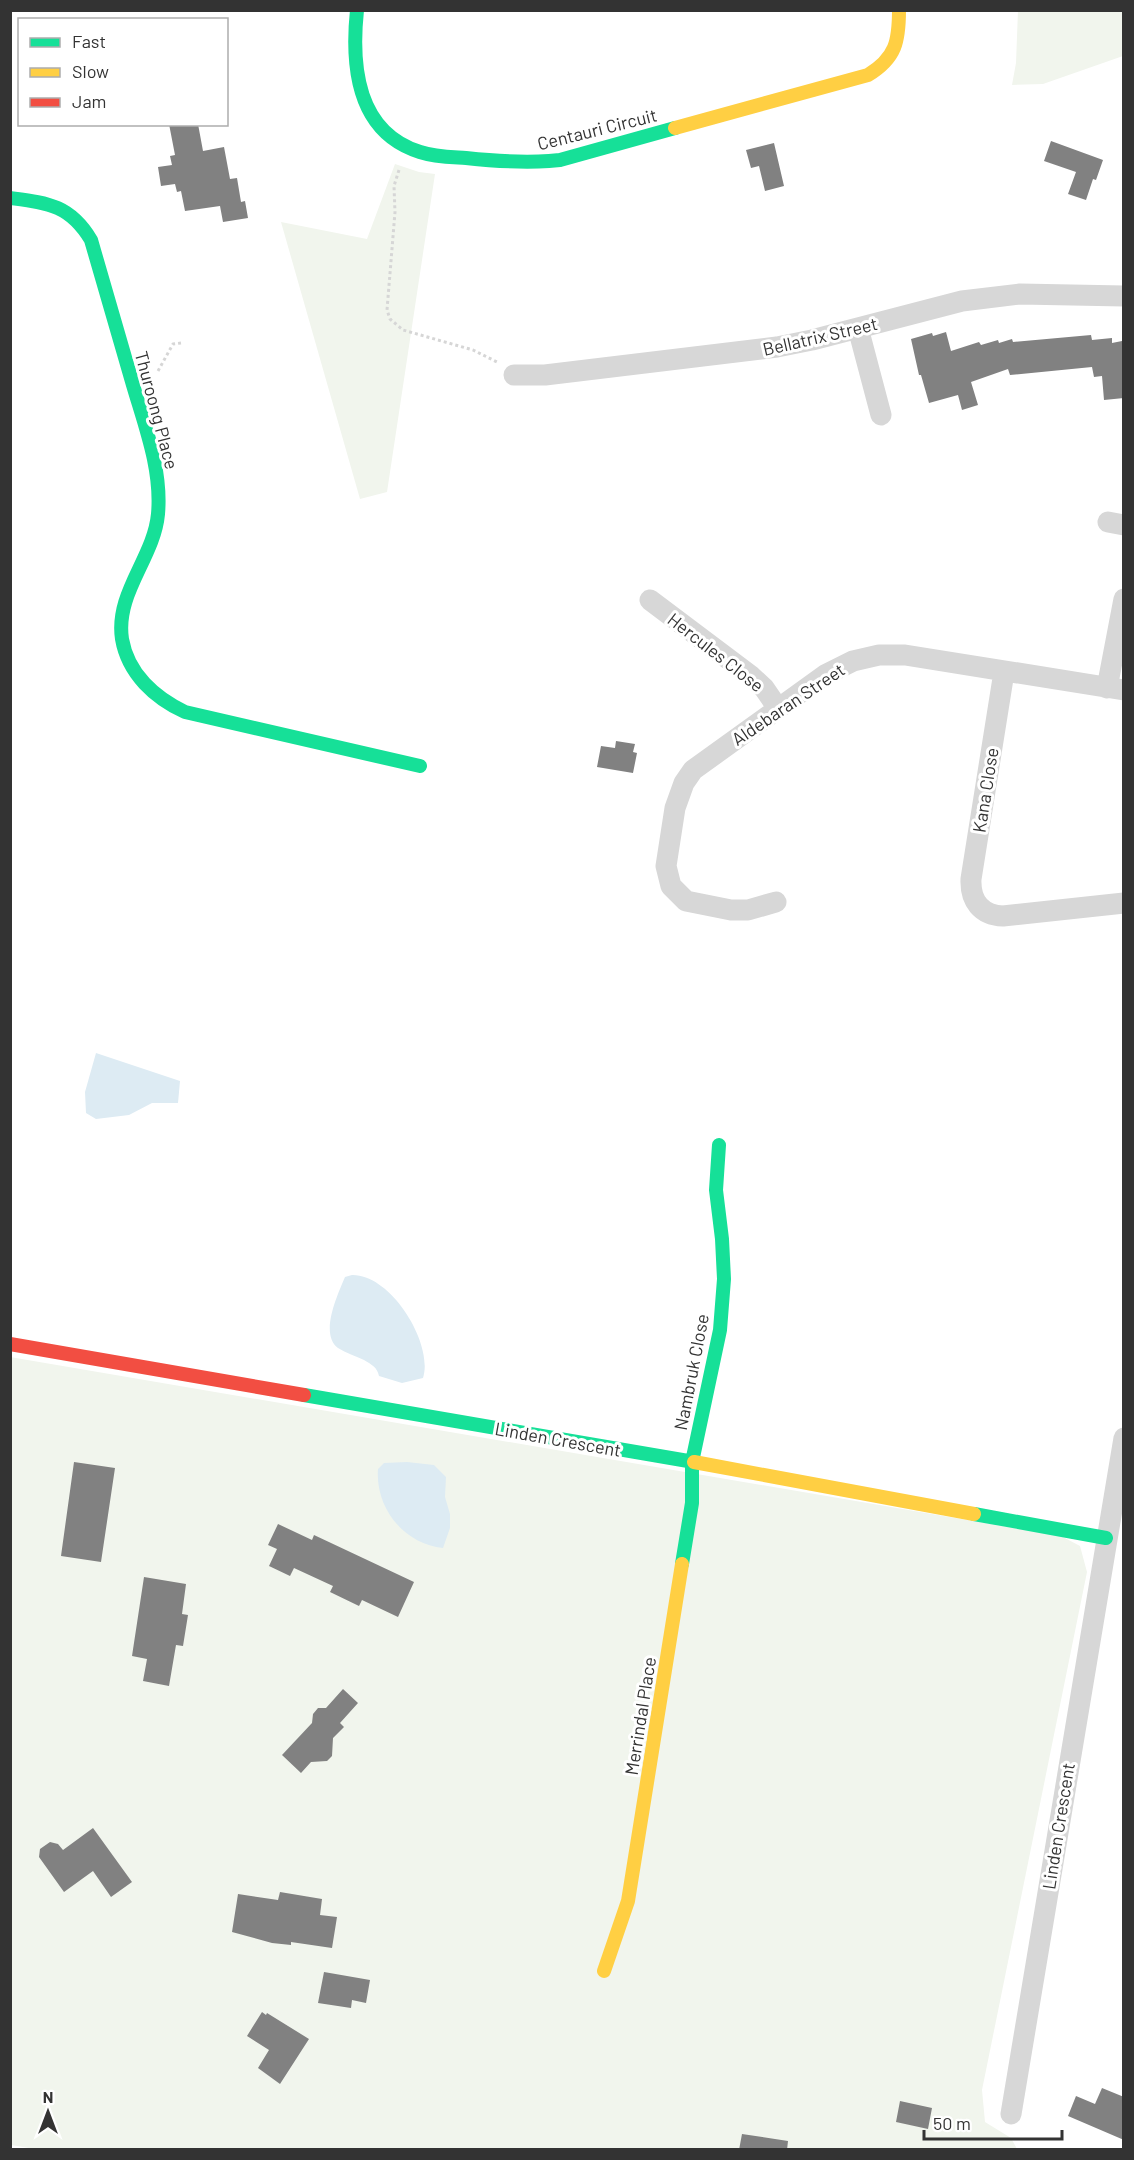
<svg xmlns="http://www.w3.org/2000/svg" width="1134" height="2160" viewBox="0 0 1134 2160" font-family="Barlow,sans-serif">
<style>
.green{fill:#f1f5ed}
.water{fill:#ddebf3}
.building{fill:#818181}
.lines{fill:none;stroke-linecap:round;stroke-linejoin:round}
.path{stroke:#d6d6d6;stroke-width:3;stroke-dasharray:3 3;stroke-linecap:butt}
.street{stroke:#d7d7d7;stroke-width:21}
.fast{stroke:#16e098;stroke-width:14}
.slow{stroke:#ffcf43;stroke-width:14}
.jam{stroke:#f24e42;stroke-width:14}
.labels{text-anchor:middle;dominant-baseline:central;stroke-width:6;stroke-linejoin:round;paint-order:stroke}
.street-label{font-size:18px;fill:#333;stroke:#fff}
</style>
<rect width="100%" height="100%" fill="#fff"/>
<path class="green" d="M1018 10 1123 11V56L1043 84 1012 85 1016 63Z
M395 164 419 172 435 174 387 492 360 499 281 222 367 239Z
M10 1357 1061 1536 1080 1546 1087 1572 982 2090 985 2122 1011 2138 1017 2149 41 2150 11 2145Z"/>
<path class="water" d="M96 1053 180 1081 178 1103H152L129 1115 96 1119 86 1113 85 1092Z
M352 1275C391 1274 434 1344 423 1378L402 1383 379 1376C377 1367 372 1365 364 1360 356 1356 346 1353 338 1348 319 1334 338 1294 345 1277Z
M407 1462 434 1465 446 1477 445 1497 450 1514V1528L443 1548C404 1544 375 1508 378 1469L384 1463Z"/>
<path class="building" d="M169 124H198L203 151 224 147 230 179 237 178 241 202 245 201 248 218 223 222 220 206 185 211 181 191 177 192 175 184 161 186 158 167 172 165 170 156 175 155Z
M1051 141 1103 160 1096 180 1093 179 1086 200 1068 194 1076 172 1044 161Z
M774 143 784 186 765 191 759 166 751 168 746 150Z
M946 332 951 351 979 342 981 345 998 340 999 343 1012 339 1013 342 1091 335 1092 340 1112 338V343L1122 341 1124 398 1104 400 1102 376 1094 377 1092 367 1010 375 1008 369 971 382 978 405 962 410 958 395 929 403 921 375H919L911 339 932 333 933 336Z
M616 741 635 744 633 752 637 753 633 773 597 767 601 746 615 748Z
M74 1462 115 1468 101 1562 61 1556Z
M278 1524 312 1540 314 1535 414 1582 398 1617 362 1600 359 1606 330 1592 333 1586 294 1568 290 1576 269 1566 277 1549 268 1545Z
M144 1577 186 1584 182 1614 188 1615 183 1646 176 1645 169 1686 143 1681 147 1659 132 1656Z
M343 1689 358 1703 340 1723 344 1727 333 1738 332 1756 327 1761 311 1762 301 1773 282 1755 312 1723 313 1714 318 1708H326Z
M93 1828 132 1882 111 1897 93 1871 64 1892 39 1857 40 1849 50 1842 58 1844 63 1850Z
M280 1892 322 1899 320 1915 337 1917 332 1948 291 1942V1945L272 1943 232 1932 238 1894 278 1900Z
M324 1972 370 1980 366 2003 352 2000 351 2008 318 2003Z
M262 2012 266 2015 267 2013 309 2039 280 2084 258 2068 269 2050 247 2036Z
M1102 2088 1124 2097V2140L1068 2116 1076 2096 1095 2104Z
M900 2101 932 2108 928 2129 896 2122Z
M742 2134 788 2141 787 2150H739Z"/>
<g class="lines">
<path class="path" d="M399 170 394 186 395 212 387 310 390 319 403 330 473 350 499 363
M158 371 173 344 181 343"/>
<path class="street" d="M858 328 881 415
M514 375H545L777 347 812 340 962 301 1020 294 1124 296
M1108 522 1124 525
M650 600 751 676 764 688 777 707
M1004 672 971 879C970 901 981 915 1003 916L1124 903
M1107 688 1124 599
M776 902 748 910H731L686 901 671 886 666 866 675 808 684 783 693 770 825 675 853 661 879 655H905L1124 690
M1011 2114 1124 1438"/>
<path class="fast" d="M357 10C351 67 357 132 420 152 435 157 451 157 466 158 494 161 521 163 549 161L560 160 675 128
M10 198C48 203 70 205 91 240 105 288 119 336 133 385 145 426 162 470 158 514 154 558 115 593 122 639 128 674 155 698 185 712L420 766
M304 1395 694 1462
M974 1514 1106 1538
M682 1564 692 1503V1462L720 1330 724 1279 722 1239 716 1190 719 1145"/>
<path class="slow" d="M675 128 868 75C896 58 899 41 899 10
M694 1462 974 1514
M604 1971 628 1901 682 1564"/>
<path class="jam" d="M10 1344 304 1395"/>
</g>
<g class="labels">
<g class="street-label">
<text transform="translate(597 129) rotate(-14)">Centauri Circuit</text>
<text transform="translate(820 336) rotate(-13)">Bellatrix Street</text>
<text transform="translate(157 410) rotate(75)">Thuroong Place</text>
<text transform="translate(716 652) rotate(38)">Hercules Close</text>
<text transform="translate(788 704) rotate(-34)">Aldebaran Street</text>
<text transform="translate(985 790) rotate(-81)">Kana Close</text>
<text transform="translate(691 1372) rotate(-79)">Nambruk Close</text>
<text transform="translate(558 1439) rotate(10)">Linden Crescent</text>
<text transform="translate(640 1716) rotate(-81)">Merrindal Place</text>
<text transform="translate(1058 1826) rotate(-81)">Linden Crescent</text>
</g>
</g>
<rect width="1134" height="2160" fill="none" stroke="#333333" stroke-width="24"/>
<rect x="18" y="18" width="210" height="108" fill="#ffffff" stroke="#adadad" stroke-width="1.5"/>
<rect x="30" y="38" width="30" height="9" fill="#16e098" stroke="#adadad" stroke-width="1.5"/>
<text x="72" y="48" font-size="18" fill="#333333">Fast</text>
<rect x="30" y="68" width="30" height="9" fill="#ffcf43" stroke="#adadad" stroke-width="1.5"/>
<text x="72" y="78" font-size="18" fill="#333333">Slow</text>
<rect x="30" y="98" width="30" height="9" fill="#f24e42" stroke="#adadad" stroke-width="1.5"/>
<text x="72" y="108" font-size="18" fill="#333333">Jam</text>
<g transform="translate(48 2112)" stroke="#ffffff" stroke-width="4.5" paint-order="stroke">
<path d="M0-4.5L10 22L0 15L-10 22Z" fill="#333333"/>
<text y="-9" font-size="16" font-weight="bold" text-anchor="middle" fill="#333333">N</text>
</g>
<path d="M924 2130v9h138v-9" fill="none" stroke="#333333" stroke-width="3"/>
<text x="933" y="2130" font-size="18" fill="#333333" stroke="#ffffff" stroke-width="4.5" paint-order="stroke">50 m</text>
</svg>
